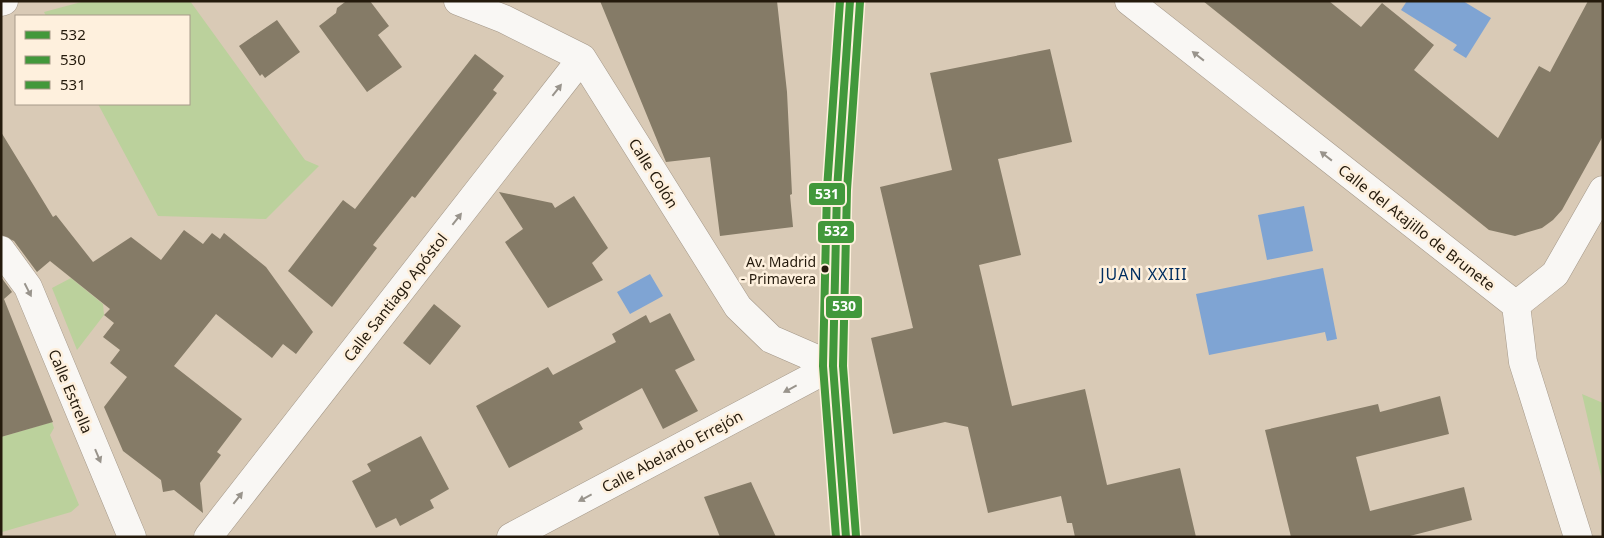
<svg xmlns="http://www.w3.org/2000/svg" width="1604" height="538" viewBox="0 0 1604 538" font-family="'Noto Sans',sans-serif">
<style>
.green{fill:#bbd19c}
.water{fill:#7fa4d3}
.building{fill:#857b67}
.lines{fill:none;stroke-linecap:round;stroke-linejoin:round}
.minor-casing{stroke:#a39788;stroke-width:29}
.minor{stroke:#f9f7f4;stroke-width:28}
.bus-1-casing{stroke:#fef0dd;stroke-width:11}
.bus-2-casing{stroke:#fef0dd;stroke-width:11}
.bus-3-casing{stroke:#fef0dd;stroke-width:11}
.bus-1{stroke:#42983b;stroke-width:8}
.bus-2{stroke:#42983b;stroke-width:8}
.bus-3{stroke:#42983b;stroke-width:8}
.oneway{fill:#99948c}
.bus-dot{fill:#241a0c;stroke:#fef0dd;stroke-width:2}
.labels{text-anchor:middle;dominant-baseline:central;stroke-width:5;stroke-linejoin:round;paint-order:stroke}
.bus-label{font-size:14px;fill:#241a0c;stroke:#fef0dd;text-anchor:end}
.street-label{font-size:15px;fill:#241a0c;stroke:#fef0dd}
.neighbourhood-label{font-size:16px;letter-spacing:1px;fill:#012e60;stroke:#fef0dd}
.line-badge{stroke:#fef0dd;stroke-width:2}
.badge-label{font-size:14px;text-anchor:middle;font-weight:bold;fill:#fff}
</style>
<rect width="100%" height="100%" fill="#d9cab6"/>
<path class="green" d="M85 1H190L305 160 319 166 266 219 158 216 98 104H189V16H46L44 12Z
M71 278 103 304 104 315 77 350 52 288Z
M1582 394 1603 403V485Z
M52 422 54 428 50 435 79 505 71 512 2 532 1 437Z"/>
<path class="water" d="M1407 1H1463L1491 18 1466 58 1453 50 1457 45 1401 10Z
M1304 206 1313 251 1267 260 1258 215Z
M1323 268 1337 339 1327 341 1325 332 1209 355 1196 294Z
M650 274 663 296 630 314 617 292Z"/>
<path class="building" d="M370 1 389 26 378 35 402 67 367 92 319 26 336 13 337 8 345 2Z
M600 1H777L787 92 792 194 790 195 793 227 720 236 710 157 666 162Z
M1203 1H1329L1361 27 1382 3 1434 45 1414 70 1498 138 1539 66 1550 72 1588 1H1603V136L1562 210 1553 220 1542 228 1515 236 1489 230Z
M277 20 300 52 265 78 262 74 260 76 239 46Z
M1050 49 1072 142 998 159 1021 255 979 265 1012 406 1085 389 1107 485 1180 468 1196 537H1075L1072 523H1067L1061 496 988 513 968 427 945 422 893 434 871 338 913 328 880 187 952 170 930 73Z
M475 54 504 76 493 90 497 93 415 198 412 196 373 245 377 248 332 307 288 271 343 200 355 209Z
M1 132 53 217 56 215 93 262 131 237 161 260 184 230 203 244 212 233 220 239 224 233 266 267 313 332 296 354 283 344 272 358 216 314 174 366 242 419 217 452 221 455 200 483 203 513 174 490 163 492 161 480 123 451 104 407 127 377 110 363 120 350 103 337 114 323 104 315 110 309 50 261 37 272 14 241 1 235Z
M499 192 552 203 555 208 574 196 608 248 592 263 603 280 548 308 505 242 523 229Z
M1 277 12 292 4 299 53 422 1 437Z
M434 304 461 326 430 365 403 343Z
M670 313 695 360 675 370 698 411 663 429 642 388 579 422 583 429 509 468 476 406 548 367 553 375 616 342 612 334 646 315 650 323Z
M1440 396 1449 434 1356 457 1370 511 1464 487 1472 520 1406 537H1291L1265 430 1378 404 1380 412Z
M421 436 449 489 430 500 434 508 400 526 396 518 376 528 352 481 371 471 367 464Z
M751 482 776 537H720L704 497Z"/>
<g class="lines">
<g class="minor-casing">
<path id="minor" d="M458 1 504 19 582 58 738 307 771 339 833 366
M1129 1 1516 305 1523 362 1578 537
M1 2 4 1
M1 250 28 287 132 537
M1516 305 1555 274 1603 190
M208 537 582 58
M511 537 833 366
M846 537 833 366 837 190 850 1"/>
</g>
<use href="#minor" class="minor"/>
<g class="bus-1-casing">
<path id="bus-1" d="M846 537 833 366 837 190 850 1"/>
</g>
<g class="bus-2-casing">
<path id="bus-2" d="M856 536 843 366 847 190 860 2"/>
</g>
<g class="bus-3-casing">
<path id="bus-3" d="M836 537 823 366 827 189 840 1"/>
</g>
<use href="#bus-1" class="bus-1"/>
<use href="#bus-2" class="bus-2"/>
<use href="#bus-3" class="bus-3"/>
</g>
<defs><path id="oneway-solid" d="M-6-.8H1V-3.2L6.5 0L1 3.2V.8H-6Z" transform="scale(1.25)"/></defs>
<g class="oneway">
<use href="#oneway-solid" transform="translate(1198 56) rotate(-142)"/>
<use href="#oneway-solid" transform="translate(557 90) rotate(-52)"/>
<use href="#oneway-solid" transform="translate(1326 156) rotate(-142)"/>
<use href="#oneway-solid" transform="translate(457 219) rotate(-52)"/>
<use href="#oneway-solid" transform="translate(28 290) rotate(63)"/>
<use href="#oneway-solid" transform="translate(790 389) rotate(152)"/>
<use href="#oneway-solid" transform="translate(98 456) rotate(67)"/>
<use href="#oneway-solid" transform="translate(238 498) rotate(-52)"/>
<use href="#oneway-solid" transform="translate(585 498) rotate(152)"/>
</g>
<circle class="bus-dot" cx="825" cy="269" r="4.5"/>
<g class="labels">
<g class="bus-label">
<text x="816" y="261">Av. Madrid<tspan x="816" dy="17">- Primavera</tspan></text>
</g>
<g class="street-label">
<text transform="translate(654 173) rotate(58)">Calle Colón</text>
<text transform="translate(1417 227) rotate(38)">Calle del Atajillo de Brunete</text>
<text transform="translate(395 297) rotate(-52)">Calle Santiago Apóstol</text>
<text transform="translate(71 391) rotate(67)">Calle Estrella</text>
<text transform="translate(672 451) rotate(-28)">Calle Abelardo Errejón</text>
</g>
<g class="neighbourhood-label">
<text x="1144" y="274">JUAN XXIII</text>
</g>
</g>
<g class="line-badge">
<rect x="808" y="182" width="38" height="24" rx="5" fill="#42983b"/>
<rect x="817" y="220" width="38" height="24" rx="5" fill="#42983b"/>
<rect x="825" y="295" width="38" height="24" rx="5" fill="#42983b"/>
</g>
<g class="badge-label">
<text x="827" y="199">531</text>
<text x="836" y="236">532</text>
<text x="844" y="311">530</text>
</g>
<rect width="1604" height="538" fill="none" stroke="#241a0c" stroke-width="5"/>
<rect x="15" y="15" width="175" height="90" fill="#fef0dd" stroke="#a79a89"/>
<rect x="25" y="31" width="25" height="8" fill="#42983b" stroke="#a79a89"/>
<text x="60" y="40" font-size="15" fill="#241a0c">532</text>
<rect x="25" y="56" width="25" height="8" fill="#42983b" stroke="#a79a89"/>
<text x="60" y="65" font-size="15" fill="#241a0c">530</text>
<rect x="25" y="81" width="25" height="8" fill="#42983b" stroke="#a79a89"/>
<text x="60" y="90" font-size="15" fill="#241a0c">531</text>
</svg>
